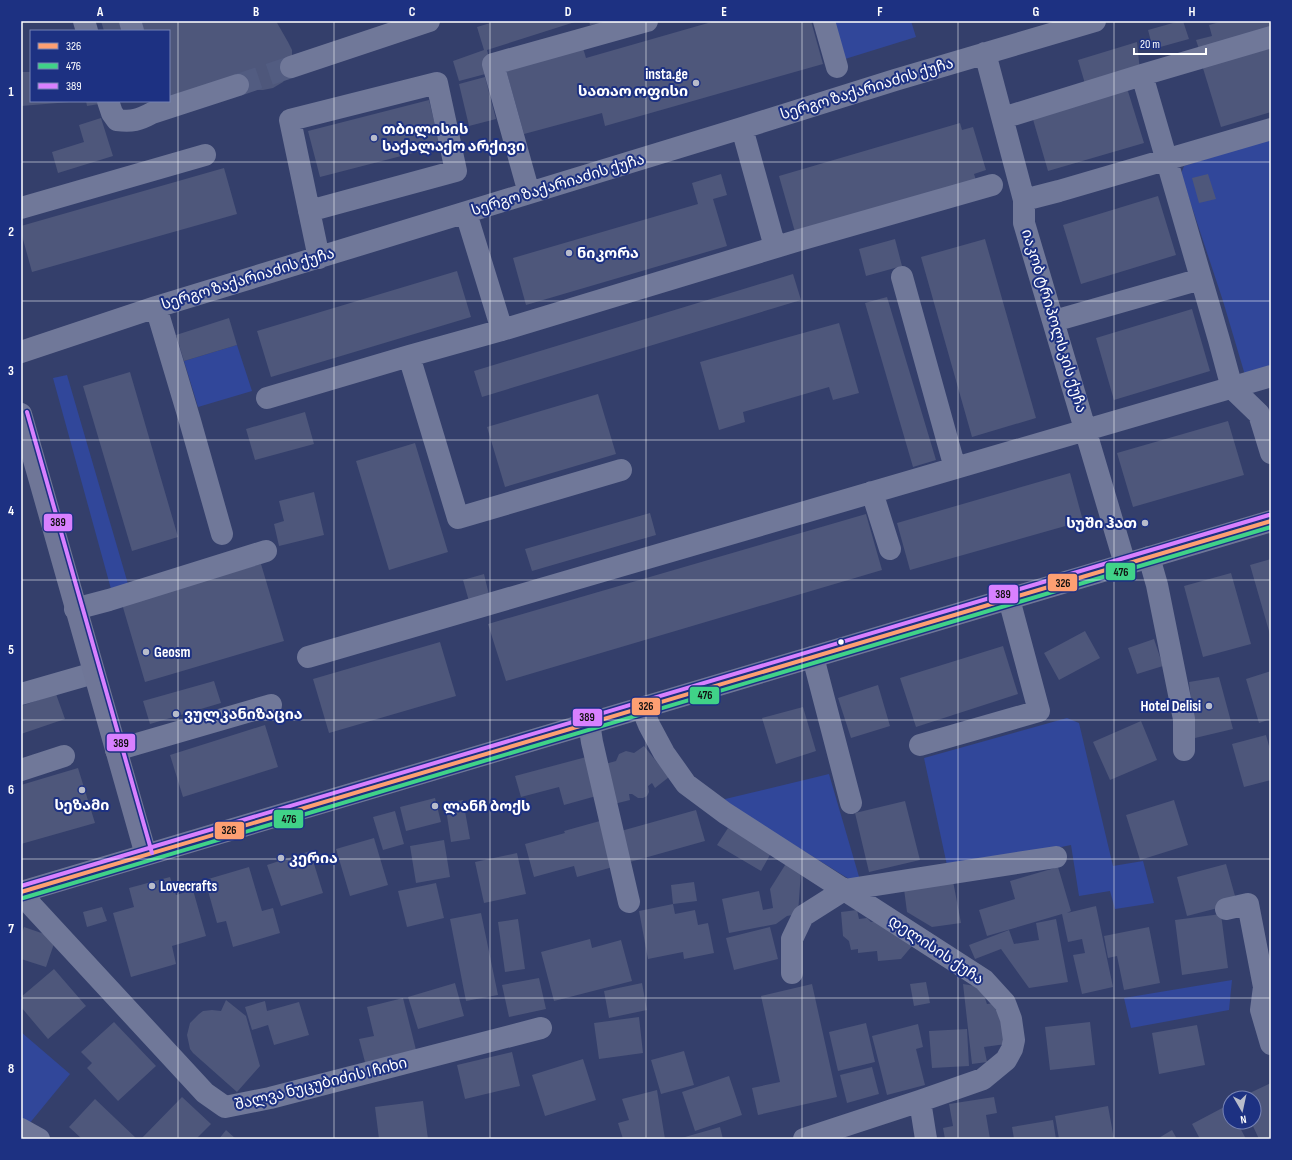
<svg xmlns="http://www.w3.org/2000/svg" width="1292" height="1160" viewBox="0 0 1292 1160" font-family="'Sofia Sans Condensed','Noto Sans Georgian',sans-serif">
<style>
.green{fill:#31479a}
.building{fill:#4e577b}
.lines{fill:none;stroke-linecap:round;stroke-linejoin:round}
.minor-tunnel{stroke:#525c81;stroke-width:22;stroke-dasharray:22 11;stroke-linecap:butt}
.minor{stroke:#707899;stroke-width:22}
.major{stroke:#6f7697;stroke-width:22}
.bus-1-casing{stroke:#1d3182;stroke-width:7}
.bus-2-casing{stroke:#1d3182;stroke-width:7}
.bus-3-casing{stroke:#1d3182;stroke-width:7}
.bus-1{stroke:#fd9f72;stroke-width:4}
.bus-2{stroke:#40d288;stroke-width:4}
.bus-3{stroke:#d880ff;stroke-width:4}
.grid{fill:none;stroke:#fff;stroke-width:1;stroke-opacity:0.55}
.poi-dot{fill:#b8bccb;stroke:#1d3182;stroke-width:1.5}
.bus-dot{fill:#fff;stroke:#1d3182;stroke-width:1.5}
.labels{text-anchor:middle;dominant-baseline:central;stroke-width:4;stroke-linejoin:round;paint-order:stroke}
.poi-label{font-size:15px;font-weight:bold;fill:#fff;stroke:#1d3182;text-anchor:start}
.street-label{font-size:15px;fill:#fff;stroke:#1d3182}
.line-badge{stroke:#1d3182;stroke-width:1.5}
.pale-badge-label{font-size:11px;text-anchor:middle;font-weight:bold;fill:#111}
.neatline{fill:none;stroke:#fff;stroke-width:1.5}
.grid-label{font-size:13px;text-anchor:middle;font-weight:bold;fill:#fff}
</style>
<rect width="100%" height="100%" fill="#343f6b"/>
<path class="green" d="M834 21H911L916 37 845 59Z
M1271 138V368L1245 375 1223 301 1181 174 1184 166Z
M237 345 252 391 198 407 184 361Z
M67 375 128 584 111 589 53 378Z
M1067 718 1079 723 1113 866 1143 861 1154 903 1115 909 1110 891 1079 896 1071 845 948 870 924 758Z
M829 774 862 887 721 800Z
M1232 980 1229 1010 1131 1028 1124 998Z
M21 1032 70 1074 29 1124 21 1119Z"/>
<path class="building" d="M101 21H276L288 42 292 50V62L289 73 283 82 273 88 263 90H255L155 122 148 101H169V31H104Z
M497 21H578L487 50 493 72 459 81 453 61 484 50 477 27Z
M589 21H617L611 23 590 25Z
M715 21H811L823 64 605 126 602 113 524 134 506 70 583 48 586 58Z
M1180 21H1183L1189 39 1153 49 1148 30Z
M1223 21H1271V32L1200 52 1196 40 1212 36 1209 25Z
M1137 42 1140 71 1086 87 1078 60Z
M1271 44V112L1221 127 1202 65Z
M21 72H31V101H70V102L21 106Z
M485 77 496 119 469 126 459 84Z
M1127 88 1144 143 1048 171 1032 116Z
M429 100 440 146 320 177 308 131Z
M86 101H98L99 104 87 106Z
M101 118 113 156 58 173 52 152 84 142 79 125Z
M960 123 962 130 973 127 986 170 974 174 976 180 795 232 779 176Z
M224 168 237 214 32 272 21 232V226Z
M721 174 727 195 713 199 727 246 526 305 513 258 698 204 692 183Z
M1208 174 1216 199 1199 203 1192 178Z
M1158 196 1176 255 1081 284 1063 225Z
M895 239 902 266 866 276 859 249Z
M985 239 1036 418 972 437 921 257Z
M457 271 471 317 271 377 257 331Z
M793 274 801 300 482 397 474 371Z
M887 297 936 460 913 467 865 303Z
M1192 309 1210 371 1114 400 1096 338Z
M229 318 237 345 184 361 176 335Z
M839 323 859 393 833 400 829 387 743 412 745 422 719 430 700 362Z
M130 372 178 537 132 551 83 386Z
M598 394 616 454 505 487 487 427Z
M305 412 314 444 255 460 246 429Z
M1228 421 1244 475 1133 507 1117 453Z
M415 443 448 552 389 570 356 461Z
M1070 473 1083 521 910 570 897 523Z
M314 492 324 535 279 546 274 524 284 521 279 501Z
M650 513 656 535 532 571 525 549Z
M866 514 882 570 506 681 488 624Z
M1271 559V638L1250 565Z
M261 564 284 641 145 682 122 604Z
M1231 573 1251 644 1203 657 1184 586Z
M484 574 490 599 470 605 463 580Z
M1085 631 1100 658 1059 680 1044 653Z
M1154 639 1163 666 1137 674 1128 648Z
M440 642 456 696 329 733 313 679Z
M1003 646 1018 694 916 727 900 678Z
M1271 671V719L1259 723 1246 679Z
M1219 677 1233 729 1195 738 1189 682Z
M214 681 221 703 150 724 143 701Z
M878 685 890 726 851 738 838 698Z
M56 694 65 719 21 734V706Z
M803 707 816 751 776 764 762 718Z
M1141 721 1157 760 1110 780 1093 742Z
M265 725 278 767 183 797 170 755Z
M1266 735 1271 753V780L1244 787 1232 744Z
M644 746 669 777 655 788 652 783 648 786 649 792 647 796 643 798H638L632 794H629L630 800 614 804 605 764 616 761 619 754 626 751 634 753Z
M590 756 600 795 564 805 559 787 521 797 515 776Z
M78 768 95 823 21 844V785Z
M435 798 441 822 406 831 400 807Z
M463 800 470 839 451 842 445 803Z
M1174 800 1188 845 1140 860 1126 815Z
M905 801 920 860 869 872 855 813Z
M696 810 705 841 630 862 621 831Z
M395 811 404 844 383 850 373 817Z
M607 819 620 865 577 877 574 866 534 877 525 844 565 833 564 831Z
M728 828 771 853 761 871 717 845Z
M374 838 388 885 350 896 336 849Z
M444 840 450 877 416 883 410 846Z
M310 851 323 893 281 906 267 865Z
M517 853 526 894 484 903 475 862Z
M787 862 801 871 798 914 787 916 776 924 729 933 722 899 759 891 763 910 773 908 770 889Z
M1226 864 1237 903 1187 916 1177 877Z
M249 867 262 911 273 908 280 933 233 947 226 921 217 923 205 880Z
M1058 867 1071 911 1067 913 1096 906 1113 987 1082 994 1073 955 1085 953 1082 939 1068 942 1062 914 987 936 979 910 1015 899 1010 881Z
M170 877 176 895 193 890 206 936 172 946 176 964 131 977 113 913 134 907 129 888Z
M953 881 961 923 932 927 907 912 904 889Z
M694 882 697 901 673 904 671 885Z
M436 883 444 918 407 927 398 891Z
M673 904 675 914 695 910 698 925 708 923 714 953 684 959 683 952 648 959 639 911Z
M102 907 107 921 87 927 83 912Z
M857 910 859 919 867 918 871 922 877 921 912 946 901 959 878 961 877 951 858 953V949L851 950 849 941 843 936 841 912Z
M481 913 498 995 466 1001 450 919Z
M1221 914 1228 968 1182 975 1175 920Z
M518 919 525 969 505 972 498 922Z
M1056 919 1068 982 1029 988 1001 949 975 959 969 945 1009 930 1014 944 1039 940 1036 923Z
M24 927 56 938 46 967 21 959V935Z
M770 927 778 959 734 970 726 938Z
M1149 927 1160 983 1124 990 1117 956 1108 958 1104 936Z
M590 939 592 948 621 940 632 981 554 1001 541 952Z
M54 969 86 1006 48 1039 21 1007V997Z
M539 978 546 1009 509 1017 502 985Z
M926 982 930 1003 914 1006 910 984Z
M455 983 464 1016 418 1029 408 997Z
M642 983 647 1010 609 1018 604 991Z
M812 984 837 1097 758 1115 752 1088 780 1082 761 996Z
M963 984 981 987 987 1004 1001 1002 1006 1044 984 1047 987 1062 972 1064Z
M403 998 417 1054 366 1066 359 1039 374 1036 367 1007Z
M226 1000 246 1016 260 1066 237 1092 193 1053 190 1049 187 1035 190 1023 199 1014 203 1011 212 1010 221 1011Z
M265 1001 267 1011 299 1002 309 1035 274 1045 268 1025 252 1030 245 1007Z
M639 1017 643 1053 599 1059 594 1023Z
M114 1022 156 1066 118 1101 87 1068 92 1063 81 1052Z
M1090 1022 1095 1065 1050 1070 1045 1027Z
M866 1023 875 1062 838 1071 829 1032Z
M918 1024 923 1047 916 1049 925 1085 887 1095 872 1036Z
M1197 1025 1205 1065 1159 1074 1152 1033Z
M967 1029 969 1066 932 1068 929 1031Z
M684 1051 694 1085 661 1094 651 1060Z
M512 1052 520 1086 465 1099 457 1065Z
M583 1059 596 1100 545 1116 532 1075Z
M872 1067 879 1094 847 1103 840 1075Z
M729 1076 742 1115 695 1131 682 1092Z
M1271 1083V1139H1259L1251 1122H1254V1098H1239Z
M657 1090 665 1139H623L618 1123 629 1120 622 1099Z
M182 1097 211 1124 196 1139H141Z
M994 1097 997 1113 986 1115 990 1139H945L943 1128 953 1126 949 1104Z
M95 1099 137 1139H82L69 1127Z
M423 1101 428 1139H379L375 1107Z
M1228 1105 1230 1108V1122H1237L1246 1139H1200L1192 1124Z
M1108 1106 1114 1139H1059L1055 1116Z
M1053 1120 1056 1139H1014L1012 1127Z
M720 1127 723 1139H678Z
M226 1130 236 1139H219Z
M1172 1130 1177 1139H1157Z"/>
<g class="lines">
<path class="minor-tunnel" d="M238 85 291 67"/>
<path class="minor" d="M84 21 87 31
M130 21 133 31
M824 21 837 67
M985 53 1024 200V223L1125 564
M291 67 429 21
M1142 75 1219 340 1232 388 1259 414 1271 453
M108 101 112 113 117 120C132 122 139 120 152 113L238 85
M1003 118 1142 75 1271 37
M742 128 775 247
M529 193 493 64 647 21
M1024 200 1059 191 1271 129
M21 208 205 155
M309 211 456 171 437 83 290 120 319 258
M466 213 502 330
M902 277 955 468
M156 307 190 421 222 534
M1054 321 1201 279
M21 352 156 307 742 128 895 80 1095 21
M409 356 458 518 621 470
M267 398 409 356 502 330 796 241 992 185
M872 492 890 549
M1149 557 1157 585 1184 719V750
M75 609 109 600 266 551
M308 657 1271 376
M813 657 851 803
M21 694 94 673
M642 708 649 725 664 753 686 784 725 813 984 980 1005 1003 1011 1019 1014 1040 1012 1049 1006 1060 983 1079 920 1101 804 1139
M589 723 592 742 629 902
M920 745 1039 711 1009 599
M116 750 271 705
M21 770 64 756
M23 892 32 906 205 1093 225 1107 270 1098 541 1028
M1226 909 1248 904 1264 987 1261 1010 1271 1044
M792 973V939L803 916 844 890 1056 857
M920 1101 926 1139
M21 1129 39 1139"/>
<path class="major" d="M21 414 146 855
M21 892 1271 521"/>
<g class="bus-1-casing">
<path id="bus-1" d="M21 892 1271 521"/>
</g>
<g class="bus-2-casing">
<path id="bus-2" d="M23 898 1271 527"/>
</g>
<g class="bus-3-casing">
<path id="bus-3" d="M27 412 152 853
M21 886 1269 515"/>
</g>
<use href="#bus-1" class="bus-1"/>
<use href="#bus-2" class="bus-2"/>
<use href="#bus-3" class="bus-3"/>
</g>
<path class="grid" d="M178 21V1139M334 21V1139M490 21V1139M646 21V1139M802 21V1139M958 21V1139M1114 21V1139M21 162H1271M21 301H1271M21 440H1271M21 580H1271M21 720H1271M21 859H1271M21 998H1271"/>
<g class="poi-dot">
<circle cx="696" cy="83" r="4"/>
<circle cx="374" cy="138" r="4"/>
<circle cx="569" cy="253" r="4"/>
<circle cx="1145" cy="523" r="4"/>
<circle cx="146" cy="652" r="4"/>
<circle cx="1209" cy="706" r="4"/>
<circle cx="176" cy="714" r="4"/>
<circle cx="82" cy="790" r="4"/>
<circle cx="435" cy="806" r="4"/>
<circle cx="281" cy="858" r="4"/>
<circle cx="152" cy="886" r="4"/>
</g>
<circle class="bus-dot" cx="841" cy="642" r="3.5"/>
<g class="labels">
<g class="poi-label">
<text x="688" y="74" text-anchor="end">insta.ge<tspan x="688" dy="17">სათაო ოფისი</tspan></text>
<text x="382" y="129">თბილისის<tspan x="382" dy="17">საქალაქო არქივი</tspan></text>
<text x="577" y="253">ნიკორა</text>
<text x="1137" y="523" text-anchor="end">სუში ჰათ</text>
<text x="154" y="652">Geosm</text>
<text x="1201" y="706" text-anchor="end">Hotel Delisi</text>
<text x="184" y="714">ვულკანიზაცია</text>
<text x="82" y="805" text-anchor="middle">სეზამი</text>
<text x="443" y="806">ლანჩ ბოქს</text>
<text x="289" y="858">კერია</text>
<text x="160" y="886">Lovecrafts</text>
</g>
<g class="street-label">
<text transform="translate(867 89) rotate(-17)">სერგო ზაქარიაძის ქუჩა</text>
<text transform="translate(558 185) rotate(-17)">სერგო ზაქარიაძის ქუჩა</text>
<text transform="translate(248 279) rotate(-17)">სერგო ზაქარიაძის ქუჩა</text>
<text transform="translate(1054 321) rotate(73)">იაკობ ტრიპოლსკის ქუჩა</text>
<text transform="translate(936 950) rotate(34)">დელისის ქუჩა</text>
<text transform="translate(321 1084) rotate(-14)">შალვა ნუცუბიძის I ჩიხი</text>
</g>
</g>
<g class="line-badge">
<rect x="43" y="513" width="30" height="19" rx="4" fill="#d880ff"/>
<rect x="1105" y="562" width="31" height="19" rx="4" fill="#40d288"/>
<rect x="1047" y="573" width="31" height="19" rx="4" fill="#fd9f72"/>
<rect x="988" y="584" width="31" height="20" rx="4" fill="#d880ff"/>
<rect x="689" y="686" width="31" height="19" rx="4" fill="#40d288"/>
<rect x="631" y="697" width="30" height="19" rx="4" fill="#fd9f72"/>
<rect x="572" y="708" width="31" height="19" rx="4" fill="#d880ff"/>
<rect x="106" y="733" width="30" height="19" rx="4" fill="#d880ff"/>
<rect x="273" y="809" width="31" height="20" rx="4" fill="#40d288"/>
<rect x="214" y="821" width="31" height="19" rx="4" fill="#fd9f72"/>
</g>
<g class="pale-badge-label">
<text x="58" y="526">389</text>
<text x="1121" y="576">476</text>
<text x="1063" y="587">326</text>
<text x="1003" y="598">389</text>
<text x="705" y="699">476</text>
<text x="646" y="710">326</text>
<text x="587" y="721">389</text>
<text x="121" y="747">389</text>
<text x="289" y="823">476</text>
<text x="229" y="834">326</text>
</g>
<rect width="1292" height="1160" fill="none" stroke="#1d3182" stroke-width="44"/>
<rect x="30" y="30" width="140" height="72" fill="#1d3182" stroke="#7783b4"/>
<rect x="38" y="43" width="20" height="6" fill="#fd9f72" stroke="#7783b4"/>
<text x="66" y="50" font-size="12" fill="#ffffff">326</text>
<rect x="38" y="63" width="20" height="6" fill="#40d288" stroke="#7783b4"/>
<text x="66" y="70" font-size="12" fill="#ffffff">476</text>
<rect x="38" y="83" width="20" height="6" fill="#d880ff" stroke="#7783b4"/>
<text x="66" y="90" font-size="12" fill="#ffffff">389</text>
<g transform="translate(1242 1110) rotate(171)"><circle r="19" fill="#1d3182" stroke="#7783b4"/>
<path d="M0-3L7 15L0 10L-7 15Z" fill="#b8bccb"/>
<text y="-6" font-size="11" font-weight="bold" text-anchor="middle" fill="#ffffff">N</text>
</g>
<path d="M1134 48v6h72v-6" fill="none" stroke="#ffffff" stroke-width="2"/>
<text x="1140" y="48" font-size="12" fill="#ffffff" stroke="#1d3182" stroke-width="3" paint-order="stroke">20 m</text>
<rect x="22" y="22" width="1248" height="1116" class="neatline"/>
<g class="grid-label">
<text x="100" y="16">A</text>
<text x="256" y="16">B</text>
<text x="412" y="16">C</text>
<text x="568" y="16">D</text>
<text x="724" y="16">E</text>
<text x="880" y="16">F</text>
<text x="1036" y="16">G</text>
<text x="1192" y="16">H</text>
<text x="11" y="96">1</text>
<text x="11" y="236">2</text>
<text x="11" y="375">3</text>
<text x="11" y="515">4</text>
<text x="11" y="654">5</text>
<text x="11" y="794">6</text>
<text x="11" y="933">7</text>
<text x="11" y="1073">8</text>
</g>
</svg>
